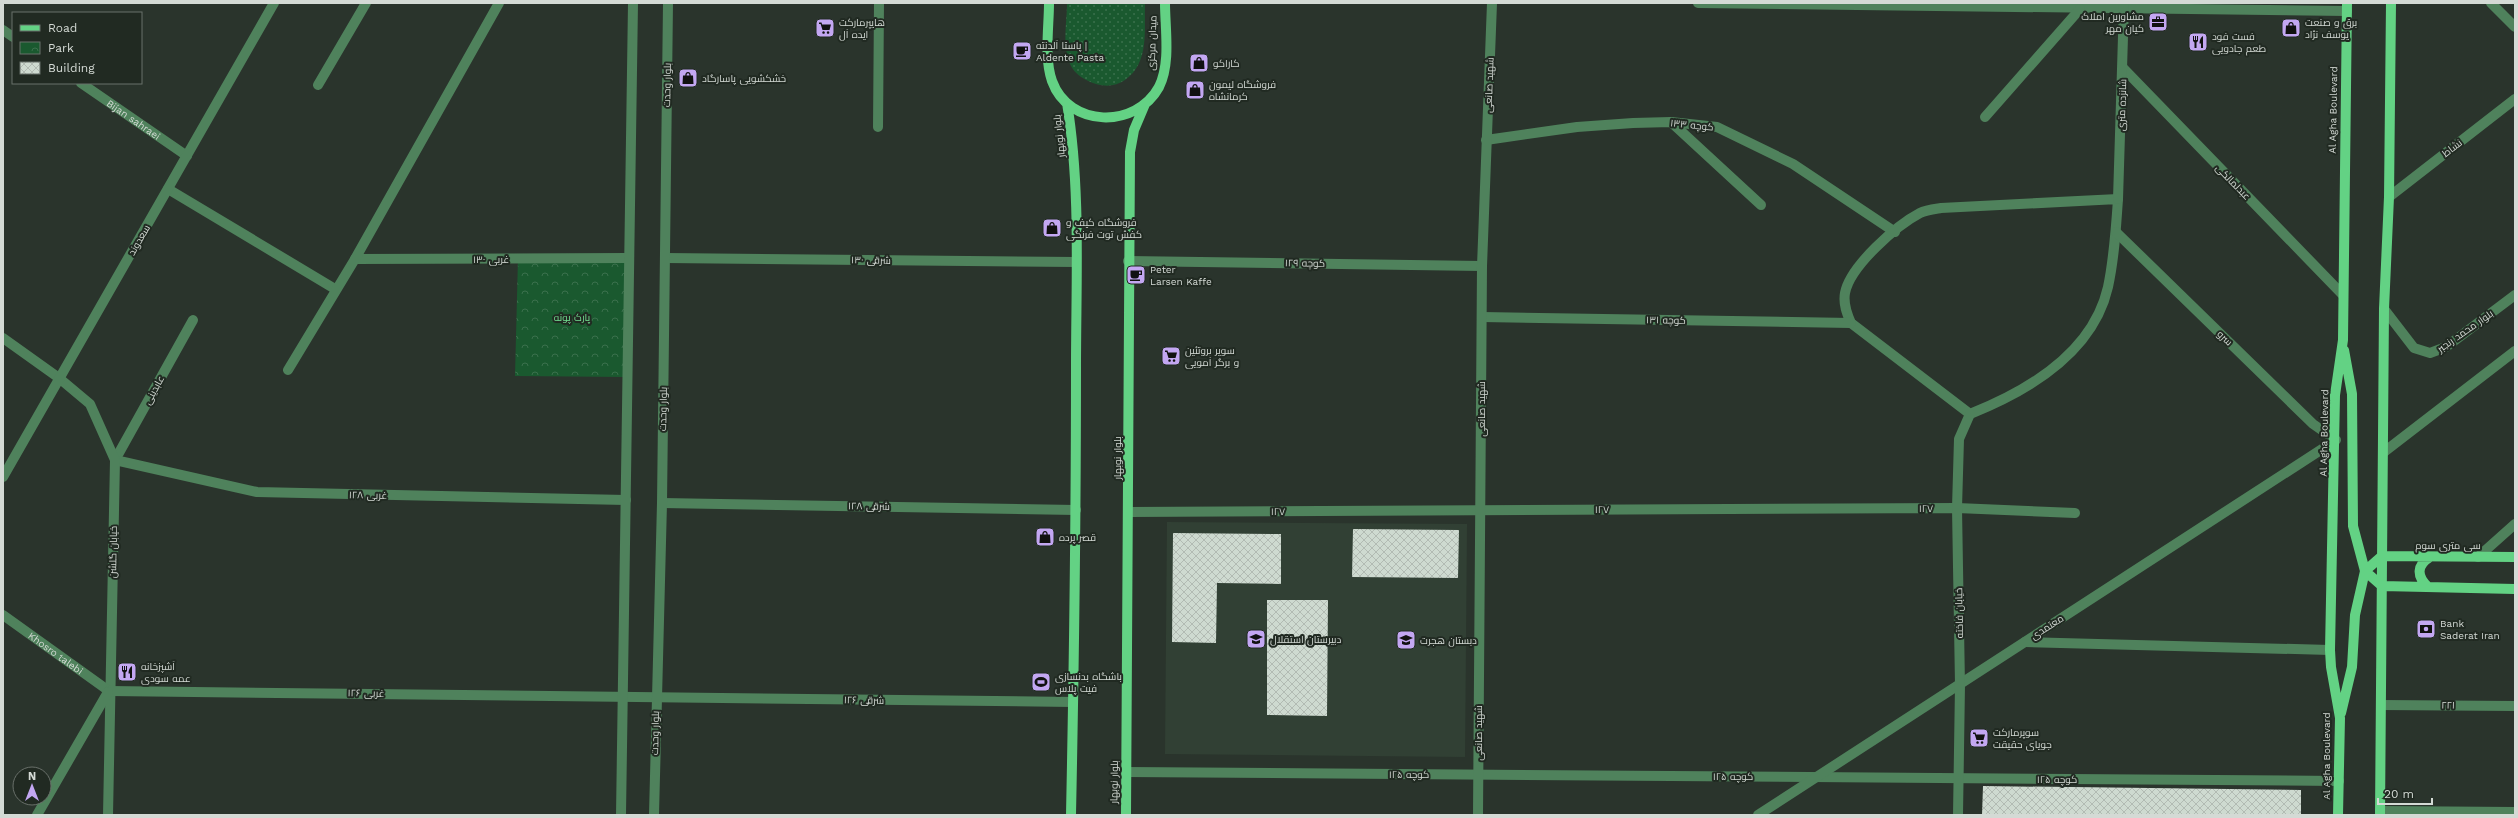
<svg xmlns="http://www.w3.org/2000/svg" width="2518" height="818" viewBox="0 0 2518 818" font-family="'Work Sans',Cairo,sans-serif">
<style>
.built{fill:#314034}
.grass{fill:url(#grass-dots)}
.park{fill:url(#park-crowns)}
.building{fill:url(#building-cross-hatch)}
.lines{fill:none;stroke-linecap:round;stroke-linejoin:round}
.minor{stroke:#4f825c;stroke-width:10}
.major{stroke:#63d284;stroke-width:10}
.labels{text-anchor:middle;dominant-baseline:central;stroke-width:4;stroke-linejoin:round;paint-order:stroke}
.poi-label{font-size:10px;fill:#d4dad5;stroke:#212a22;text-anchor:start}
.street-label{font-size:10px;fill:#d4dad5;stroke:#212a22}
.park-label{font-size:10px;fill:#74e092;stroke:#212a22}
</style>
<defs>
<pattern id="grass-dots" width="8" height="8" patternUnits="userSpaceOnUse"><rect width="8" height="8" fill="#1a592f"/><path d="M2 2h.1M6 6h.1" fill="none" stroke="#3a704c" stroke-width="1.8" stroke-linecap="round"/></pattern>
<pattern id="park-crowns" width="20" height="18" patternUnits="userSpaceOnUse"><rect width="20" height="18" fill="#1a592f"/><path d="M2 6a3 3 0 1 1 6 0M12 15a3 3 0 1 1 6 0" fill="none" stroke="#3a704c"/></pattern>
<pattern id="building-cross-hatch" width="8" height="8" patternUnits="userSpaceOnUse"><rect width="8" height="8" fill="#cedad0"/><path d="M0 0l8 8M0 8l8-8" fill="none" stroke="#b2bbb3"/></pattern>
</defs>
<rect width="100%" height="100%" fill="#2a342c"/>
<path class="built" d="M1167 522 1467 524 1465 757 1165 754Z"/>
<path class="grass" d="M1067 3H1145C1144 29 1150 63 1125 80 1116 86 1107 87 1096 84 1086 81 1074 74 1070 64 1062 46 1067 22 1067 3Z"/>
<path class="park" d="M518 258H628L627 377 515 376Z"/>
<path class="building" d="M1353 529 1459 530 1458 578 1352 577Z
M1173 533 1281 534V584L1217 583 1216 643 1172 642Z
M1267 600H1328L1327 716 1267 715Z
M1983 786 2301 790V815H1982Z"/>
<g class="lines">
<g class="minor">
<path d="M1698 3 2347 11"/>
<path d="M2491 3 2515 27"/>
<path d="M3 30 13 37"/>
<path d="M2123 68 2343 295"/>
<path id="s1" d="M81 83 187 156"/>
<path d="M318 85 366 3"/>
<path d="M1985 117 2080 9"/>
<path d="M1671 122 1761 205"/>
<path d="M878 127 879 3"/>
<path d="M1486 140 1577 127 1633 123 1671 122 1717 127 1793 164 1895 232"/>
<path d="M168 189 335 289"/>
<path d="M2389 197 2515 99"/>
<path d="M2118 199C2116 229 2114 259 2108 287 2093 353 2028 391 1970 414L1851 323C1847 314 1843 304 1845 293 1850 266 1897 225 1920 213 1926 210 1935 209 1941 208Z"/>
<path d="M2118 199 2124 4"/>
<path d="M665 258 1076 262"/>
<path d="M355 259 628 258"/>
<path d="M1128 261 1482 266"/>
<path d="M2384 309 2414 348 2430 353 2446 347 2515 295"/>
<path d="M1482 317 1851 323"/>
<path d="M193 320 115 460 257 492 626 500"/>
<path d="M3 338 59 378 90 404 115 460 108 815"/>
<path d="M288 370 355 259 499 3"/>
<path d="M2384 452 2515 351"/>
<path d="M3 477 274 3"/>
<path d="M662 503 1076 510"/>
<path d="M1129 512 1957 508 2075 513"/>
<path d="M2478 557 2515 524"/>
<path id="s2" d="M3 615 109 691"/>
<path d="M2025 642 2330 650"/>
<path d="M109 691 1073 702"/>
<path d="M2381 705 2515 706"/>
<path d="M1126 772 2339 781"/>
<path d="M2380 811 2515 812"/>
<path d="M37 815 108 692"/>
<path d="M621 815 633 3"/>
<path d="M654 815 662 503 668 3"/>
<path d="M1478 815 1482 266 1492 3"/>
<path d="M1758 815 2336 440 2313 424 2116 232"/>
<path d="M1958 815 1960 685 1957 508 1959 439 1970 414"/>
</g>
<path class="major" d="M1049 3C1049 27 1044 58 1052 81 1069 128 1136 129 1159 87 1171 63 1165 29 1165 3
M1067 103C1081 189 1076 280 1076 367 1076 517 1074 666 1071 815
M2365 571 2382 586 2515 589
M2365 571 2382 556 2515 557
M2428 587C2416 576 2417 565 2430 557
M2341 713 2352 667 2355 615 2365 571 2353 526 2352 394 2344 350
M1126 815 1130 152 1134 130 1145 104
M2338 815 2340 718 2331 667 2330 650 2335 395 2343 340 2347 3
M2380 815 2384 309 2389 197 2391 3"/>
</g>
<defs>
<g id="office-square" transform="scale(1)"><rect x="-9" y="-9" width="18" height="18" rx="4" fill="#c3a7f2" stroke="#212a22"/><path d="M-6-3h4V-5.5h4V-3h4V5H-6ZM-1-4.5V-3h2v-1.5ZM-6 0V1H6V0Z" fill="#111"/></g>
<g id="supermarket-square" transform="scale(1)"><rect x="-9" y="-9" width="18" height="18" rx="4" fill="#c3a7f2" stroke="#212a22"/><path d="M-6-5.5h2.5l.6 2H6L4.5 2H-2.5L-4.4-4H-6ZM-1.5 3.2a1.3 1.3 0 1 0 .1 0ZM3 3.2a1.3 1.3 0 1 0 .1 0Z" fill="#111"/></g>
<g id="shop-square" transform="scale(1)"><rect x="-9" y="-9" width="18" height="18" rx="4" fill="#c3a7f2" stroke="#212a22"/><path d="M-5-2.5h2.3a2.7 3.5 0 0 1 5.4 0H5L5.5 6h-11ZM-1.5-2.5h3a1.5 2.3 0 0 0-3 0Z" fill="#111"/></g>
<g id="restaurant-square" transform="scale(1)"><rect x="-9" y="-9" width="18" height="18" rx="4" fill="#c3a7f2" stroke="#212a22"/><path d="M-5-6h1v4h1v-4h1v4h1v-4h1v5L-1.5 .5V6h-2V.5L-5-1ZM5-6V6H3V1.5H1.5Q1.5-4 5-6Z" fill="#111"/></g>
<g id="cafe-square" transform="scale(1)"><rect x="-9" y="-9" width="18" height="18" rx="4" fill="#c3a7f2" stroke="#212a22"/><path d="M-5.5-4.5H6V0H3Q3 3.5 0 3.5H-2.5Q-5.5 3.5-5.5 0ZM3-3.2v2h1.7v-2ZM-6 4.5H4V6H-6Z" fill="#111"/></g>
<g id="bank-square" transform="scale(1)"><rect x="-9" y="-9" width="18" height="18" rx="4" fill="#c3a7f2" stroke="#212a22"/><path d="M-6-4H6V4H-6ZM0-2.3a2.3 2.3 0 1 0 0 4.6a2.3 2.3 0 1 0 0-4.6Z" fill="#111"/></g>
<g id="school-square" transform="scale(1)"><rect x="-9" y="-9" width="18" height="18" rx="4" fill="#c3a7f2" stroke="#212a22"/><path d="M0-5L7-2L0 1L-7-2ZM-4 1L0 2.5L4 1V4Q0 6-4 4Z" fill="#111"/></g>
<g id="stadium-square" transform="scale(1)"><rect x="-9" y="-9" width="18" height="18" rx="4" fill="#c3a7f2" stroke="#212a22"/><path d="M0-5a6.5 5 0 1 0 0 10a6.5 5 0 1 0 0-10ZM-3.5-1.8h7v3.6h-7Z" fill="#111"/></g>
</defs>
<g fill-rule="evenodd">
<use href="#office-square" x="2158" y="22"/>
<use href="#supermarket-square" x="825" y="28"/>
<use href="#shop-square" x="2291" y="28"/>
<use href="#restaurant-square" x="2198" y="42"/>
<use href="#cafe-square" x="1022" y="51"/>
<use href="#shop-square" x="1199" y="63"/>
<use href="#shop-square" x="688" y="78"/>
<use href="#shop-square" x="1195" y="90"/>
<use href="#shop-square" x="1052" y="228"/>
<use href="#cafe-square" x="1136" y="275"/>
<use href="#supermarket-square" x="1171" y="356"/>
<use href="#shop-square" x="1045" y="537"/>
<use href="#bank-square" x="2426" y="629"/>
<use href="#school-square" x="1256" y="639"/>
<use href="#school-square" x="1406" y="640"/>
<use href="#restaurant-square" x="127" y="672"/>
<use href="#stadium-square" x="1041" y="682"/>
<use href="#supermarket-square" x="1979" y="738"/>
</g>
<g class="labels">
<g class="poi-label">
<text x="2144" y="16" text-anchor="end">مشاورین املاک<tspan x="2144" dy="12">کیان مهر</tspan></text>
<text x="839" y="22">هایپرمارکت<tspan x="839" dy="12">ایده آل</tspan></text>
<text x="2305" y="22">برق و صنعت<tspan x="2305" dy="12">یوسف نژاد</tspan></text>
<text x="2212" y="36">فست فود<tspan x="2212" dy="12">طعم جادویی</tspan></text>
<text x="1036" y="45">پاستا آلدنته |<tspan x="1036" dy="12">Aldente Pasta</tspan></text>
<text x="1213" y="63">کاراکو</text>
<text x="702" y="78">خشکشویی پاسارگاد</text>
<text x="1209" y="84">فروشگاه لیمون<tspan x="1209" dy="12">کرمانشاه</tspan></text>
<text x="1066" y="222">فروشگاه کیف و<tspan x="1066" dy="12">کفش توت فرنگی</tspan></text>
<text x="1150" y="269">Peter<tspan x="1150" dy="12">Larsen Kaffe</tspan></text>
<text x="1185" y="350">سوپر پروتئین<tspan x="1185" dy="12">و برگر آمویی</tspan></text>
<text x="1059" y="537">قصر پرده</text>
<text x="2440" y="623">Bank<tspan x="2440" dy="12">Saderat Iran</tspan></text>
<text x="1270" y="639">دبیرستان استقلال</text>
<text x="1420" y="640">دبستان هجرت</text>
<text x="141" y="666">آشپزخانه<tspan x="141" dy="12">عمه سودی</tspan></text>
<text x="1055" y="676">باشگاه بدنسازی<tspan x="1055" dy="12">فیت پلاس</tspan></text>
<text x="1993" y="732">سوپرمارکت<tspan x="1993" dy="12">جویای حقیقت</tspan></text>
</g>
<g class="street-label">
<text transform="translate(1152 43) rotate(-88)">میدان مرکزی</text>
<text transform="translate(667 85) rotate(-89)">بلوار وحدت</text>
<text transform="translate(1489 85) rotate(-88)">شهید صانعی</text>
<text transform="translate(2122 105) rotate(-88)">شانزده متری</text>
<text transform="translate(2333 110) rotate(-89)">Al Agha Boulevard</text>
<text stroke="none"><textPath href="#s1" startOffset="64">Bijan sahraei</textPath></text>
<text transform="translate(1692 125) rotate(6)">کوچه ۱۳۳</text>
<text transform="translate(1059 136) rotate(-96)">بلوار نوبهار</text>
<text transform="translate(2452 148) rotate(-38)">نشاط</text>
<text transform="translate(2233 182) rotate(46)">عبدلمالکی</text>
<text transform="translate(139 240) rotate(-60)">سعدوند</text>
<text x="491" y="259">۱۳۰ غربی</text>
<text transform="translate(871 260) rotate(1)">۱۳۰ شرقی</text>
<text transform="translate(1305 263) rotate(1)">کوچه ۱۲۹</text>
<text transform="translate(1666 320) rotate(1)">کوچه ۱۳۱</text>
<text transform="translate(2465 331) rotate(-35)">بلوار محمد رنجبر</text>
<text transform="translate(2225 338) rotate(44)">سرو</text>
<text transform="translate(154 390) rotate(-61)">عابدینی</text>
<text transform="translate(663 409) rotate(-89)">بلوار وحدت</text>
<text transform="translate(1481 409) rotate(-90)">شهید صانعی</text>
<text transform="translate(2324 433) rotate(-89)">Al Agha Boulevard</text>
<text transform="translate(1117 458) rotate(-90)">بلوار نوبهار</text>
<text transform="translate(368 495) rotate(1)">۱۲۸ غربی</text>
<text transform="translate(869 506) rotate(1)">۱۲۸ شرقی</text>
<text x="1926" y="508">۱۲۷</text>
<text x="1602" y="509">۱۲۷</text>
<text x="1278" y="511">۱۲۷</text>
<text x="2448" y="545">سی متری سوم</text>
<text transform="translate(113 552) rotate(-89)">خیابان گلشن</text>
<text transform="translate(1959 613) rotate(-91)">خیابان فاخته</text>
<text transform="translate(2047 627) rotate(-33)">معتمدی</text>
<text stroke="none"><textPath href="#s2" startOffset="65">Khosro talebi</textPath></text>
<text transform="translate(366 693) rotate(1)">۱۲۶ غربی</text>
<text transform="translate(864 700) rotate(1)">۱۲۶ شرقی</text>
<text transform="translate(2448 705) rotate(1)">۲۲۱</text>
<text transform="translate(655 733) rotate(-89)">بلوار وحدت</text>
<text transform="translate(1478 733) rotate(-90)">شهید صانعی</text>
<text transform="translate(2326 756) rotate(-90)">Al Agha Boulevard</text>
<text x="1409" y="774">کوچه ۱۲۵</text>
<text x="1733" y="776">کوچه ۱۲۵</text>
<text x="2057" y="779">کوچه ۱۲۵</text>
<text transform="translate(1114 782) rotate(-89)">بلوار نوبهار</text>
</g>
<g class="park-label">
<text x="572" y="317">پارک پونه</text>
</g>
</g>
<rect width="2518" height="818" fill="none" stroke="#d4dad5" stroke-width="8"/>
<rect x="12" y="12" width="130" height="72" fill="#212a22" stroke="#69706a"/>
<rect x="20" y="25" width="20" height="6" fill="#63d284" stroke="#69706a"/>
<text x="48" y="32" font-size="12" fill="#d4dad5">Road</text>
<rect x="20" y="42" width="20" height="12" fill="url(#park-crowns)" stroke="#69706a"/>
<text x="48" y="52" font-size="12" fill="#d4dad5">Park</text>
<rect x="20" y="62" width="20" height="12" fill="url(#building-cross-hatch)" stroke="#69706a"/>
<text x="48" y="72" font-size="12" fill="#d4dad5">Building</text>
<g transform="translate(32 786)"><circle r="19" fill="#212a22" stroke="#69706a"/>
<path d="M0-3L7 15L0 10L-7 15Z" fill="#c3a7f2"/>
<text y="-6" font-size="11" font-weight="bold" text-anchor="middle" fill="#d4dad5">N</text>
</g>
<path d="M2378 798v6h54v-6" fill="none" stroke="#d4dad5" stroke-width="2"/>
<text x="2384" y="798" font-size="12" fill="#d4dad5" stroke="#212a22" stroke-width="3" paint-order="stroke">20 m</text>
</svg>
